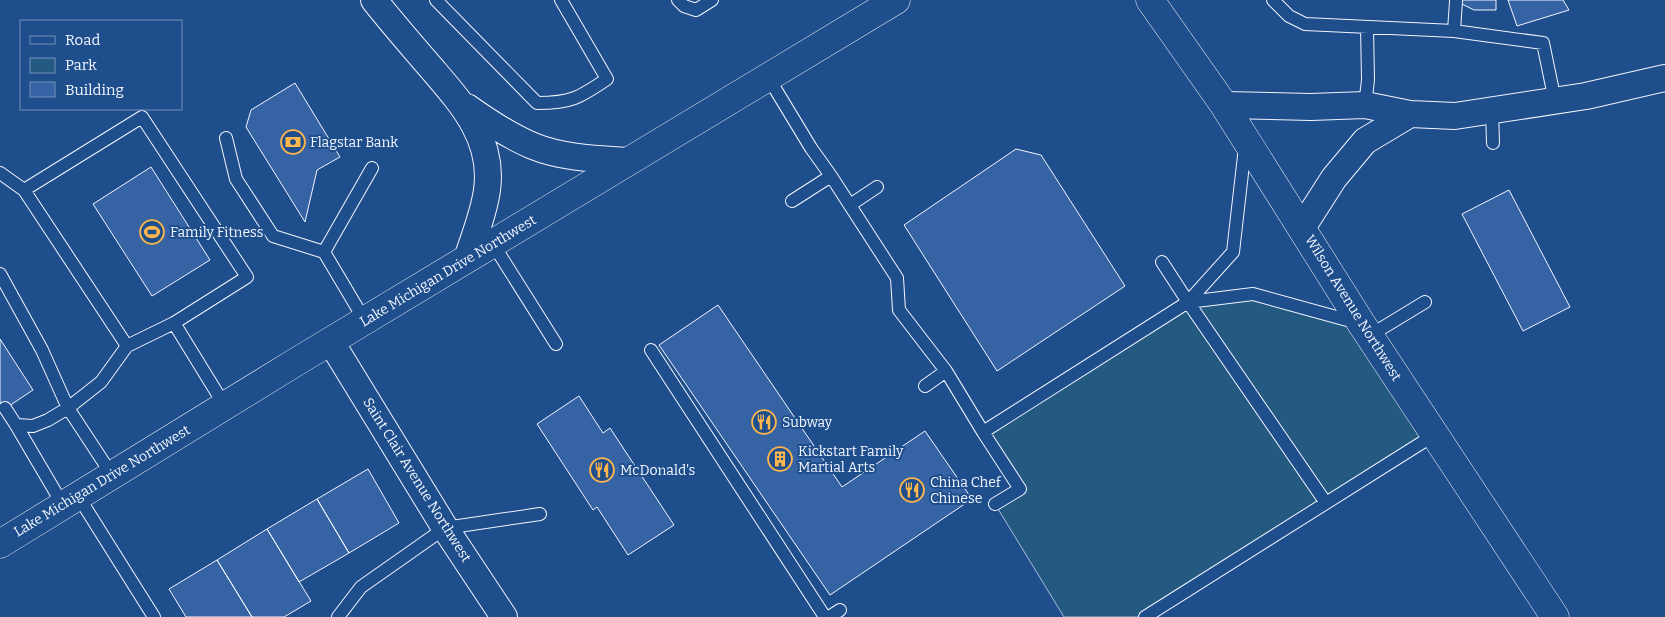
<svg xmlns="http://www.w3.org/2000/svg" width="1665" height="617" viewBox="0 0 1665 617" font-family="Bitter,serif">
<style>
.green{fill:#245a82;stroke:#a8bbd7}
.building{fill:#3563a3;stroke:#f2f6ff}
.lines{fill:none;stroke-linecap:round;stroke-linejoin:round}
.lane-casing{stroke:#f2f6ff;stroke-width:14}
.street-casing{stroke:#f2f6ff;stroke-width:28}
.primary-casing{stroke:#f2f6ff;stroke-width:29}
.highway-casing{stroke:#f2f6ff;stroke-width:29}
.lane{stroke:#1f4e8c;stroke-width:12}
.street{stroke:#1f4e8c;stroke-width:26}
.primary{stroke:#1f4e8c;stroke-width:28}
.highway{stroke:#1f4e8c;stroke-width:28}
.labels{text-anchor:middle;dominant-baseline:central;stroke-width:4;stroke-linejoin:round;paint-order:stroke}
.poi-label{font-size:14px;fill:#f2f6ff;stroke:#1f4e8c;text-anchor:start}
.street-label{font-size:14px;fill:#f2f6ff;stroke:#1f4e8c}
</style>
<rect width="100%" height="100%" fill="#1f4e8c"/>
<path class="green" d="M1253 294 1361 323 1434 435 1145 617H1064L995 504 1020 489 983 432 1188 302Z"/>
<path class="building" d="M1454 0H1496V10H1474Z
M1508 0H1563L1569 10 1517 26Z
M295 83 340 157 317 170 305 222 246 127 251 110Z
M1016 149 1041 155 1125 286 997 371 904 225Z
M151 167 210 260 152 296 93 204Z
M1509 190 1570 307 1523 331 1462 214Z
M718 305 842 487 925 431 972 499 830 595 659 345Z
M0 339 33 390 0 412Z
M579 396 603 433 610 428 674 525 628 555 597 507 593 510 537 424Z
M368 469 399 523 349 553 317 499Z
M317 499 349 553 299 582 267 529Z
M267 529 311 601 284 617H252L217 560Z
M217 560 252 617H186L169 589Z"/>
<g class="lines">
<g class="lane-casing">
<path id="lane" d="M436 0 537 103C571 103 579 98 607 79L561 0
M678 0 684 6 696 10 712 0
M1273 0 1289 16 1305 24 1454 31
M1456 1 1454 31 1543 43 1555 101
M768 77 811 148 831 176 897 278 899 310 946 371 983 432 1188 302
M1365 105 1368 80 1367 27
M1492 110 1493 143
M226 138 236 179 273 236 324 252
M1245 147 1233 252 1188 302 1253 294 1358 323
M0 173 24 190 127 346 101 382 68 408 48 420 33 426 16 425 5 408
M24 190 142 117 247 277 174 323 225 406
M792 201 831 176
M850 205 877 187
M493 244 556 344
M1162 262 1188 302 1326 503
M0 274 42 350 68 408 112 475
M365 321 324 252 372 168
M1369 336 1425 302
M127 346 174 323
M651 350 825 617
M925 386 946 371
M16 425 63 505
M983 432 1020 489 995 504
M78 496 154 617
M338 617 361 587 445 528 540 514
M829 617 840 610
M1145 617 1434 435"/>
</g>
<g class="street-casing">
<path id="street" d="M374 0C393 24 413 47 433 70 463 105 494 140 487 190 484 213 474 237 467 259
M1224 105 1311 107 1365 105 1410 114 1455 116 1586 96 1665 78
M467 107C488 122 509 136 533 146 562 158 598 159 629 161
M1302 228 1334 178 1365 141 1410 114
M331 342 445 528 504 617"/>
</g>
<g class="primary-casing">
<path id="primary" d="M1150 0 1224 105 1361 323 1555 617"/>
</g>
<g class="highway-casing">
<path id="highway" d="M0 544 296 362 896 0"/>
</g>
<use href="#lane" class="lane"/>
<use href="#street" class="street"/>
<use href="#primary" class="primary"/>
<use href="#highway" class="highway"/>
</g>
<defs>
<g id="bank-ring" transform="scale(1.25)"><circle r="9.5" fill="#1f4e8c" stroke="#ffb74d" stroke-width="1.5"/><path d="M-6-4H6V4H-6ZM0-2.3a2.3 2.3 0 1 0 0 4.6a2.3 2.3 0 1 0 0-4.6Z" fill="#ffb74d"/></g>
<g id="stadium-ring" transform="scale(1.25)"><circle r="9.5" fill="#1f4e8c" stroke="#ffb74d" stroke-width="1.5"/><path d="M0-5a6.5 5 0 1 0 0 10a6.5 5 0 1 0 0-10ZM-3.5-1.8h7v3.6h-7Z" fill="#ffb74d"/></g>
<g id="restaurant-ring" transform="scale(1.25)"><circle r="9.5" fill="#1f4e8c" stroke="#ffb74d" stroke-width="1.5"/><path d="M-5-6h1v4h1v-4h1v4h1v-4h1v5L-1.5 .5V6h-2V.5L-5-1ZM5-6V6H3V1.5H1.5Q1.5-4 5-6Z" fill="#ffb74d"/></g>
<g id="building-ring" transform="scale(1.25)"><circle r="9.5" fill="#1f4e8c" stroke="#ffb74d" stroke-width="1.5"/><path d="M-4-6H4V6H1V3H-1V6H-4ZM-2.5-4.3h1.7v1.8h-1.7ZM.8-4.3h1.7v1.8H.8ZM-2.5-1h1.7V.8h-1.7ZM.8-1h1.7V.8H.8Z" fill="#ffb74d"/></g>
</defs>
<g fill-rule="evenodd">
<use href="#bank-ring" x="293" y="142"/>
<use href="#stadium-ring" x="152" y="232"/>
<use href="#restaurant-ring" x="764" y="422"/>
<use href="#building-ring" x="780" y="459"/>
<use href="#restaurant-ring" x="602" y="470"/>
<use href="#restaurant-ring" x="912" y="490"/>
</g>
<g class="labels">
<g class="poi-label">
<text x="310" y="142">Flagstar Bank</text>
<text x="170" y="232">Family Fitness</text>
<text x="782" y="422">Subway</text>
<text x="798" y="451">Kickstart Family<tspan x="798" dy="16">Martial Arts</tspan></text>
<text x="620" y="470">McDonald's</text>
<text x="930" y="482">China Chef<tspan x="930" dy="16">Chinese</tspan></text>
</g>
<g class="street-label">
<text transform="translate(448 271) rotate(-31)">Lake Michigan Drive Northwest</text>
<text transform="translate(1353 308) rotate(58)">Wilson Avenue Northwest</text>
<text transform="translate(417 480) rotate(58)">Saint Clair Avenue Northwest</text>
<text transform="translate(102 481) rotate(-31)">Lake Michigan Drive Northwest</text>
</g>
</g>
<rect x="20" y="20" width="162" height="90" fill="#1f4e8c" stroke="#7391ba"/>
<rect x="30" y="36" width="25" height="8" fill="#1f4e8c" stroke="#7391ba"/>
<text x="65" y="45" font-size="15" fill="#f2f6ff">Road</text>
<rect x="30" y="58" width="25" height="15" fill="#245a82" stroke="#7391ba"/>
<text x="65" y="70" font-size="15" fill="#f2f6ff">Park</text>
<rect x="30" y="82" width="25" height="15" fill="#3563a3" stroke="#7391ba"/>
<text x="65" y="95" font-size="15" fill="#f2f6ff">Building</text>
</svg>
